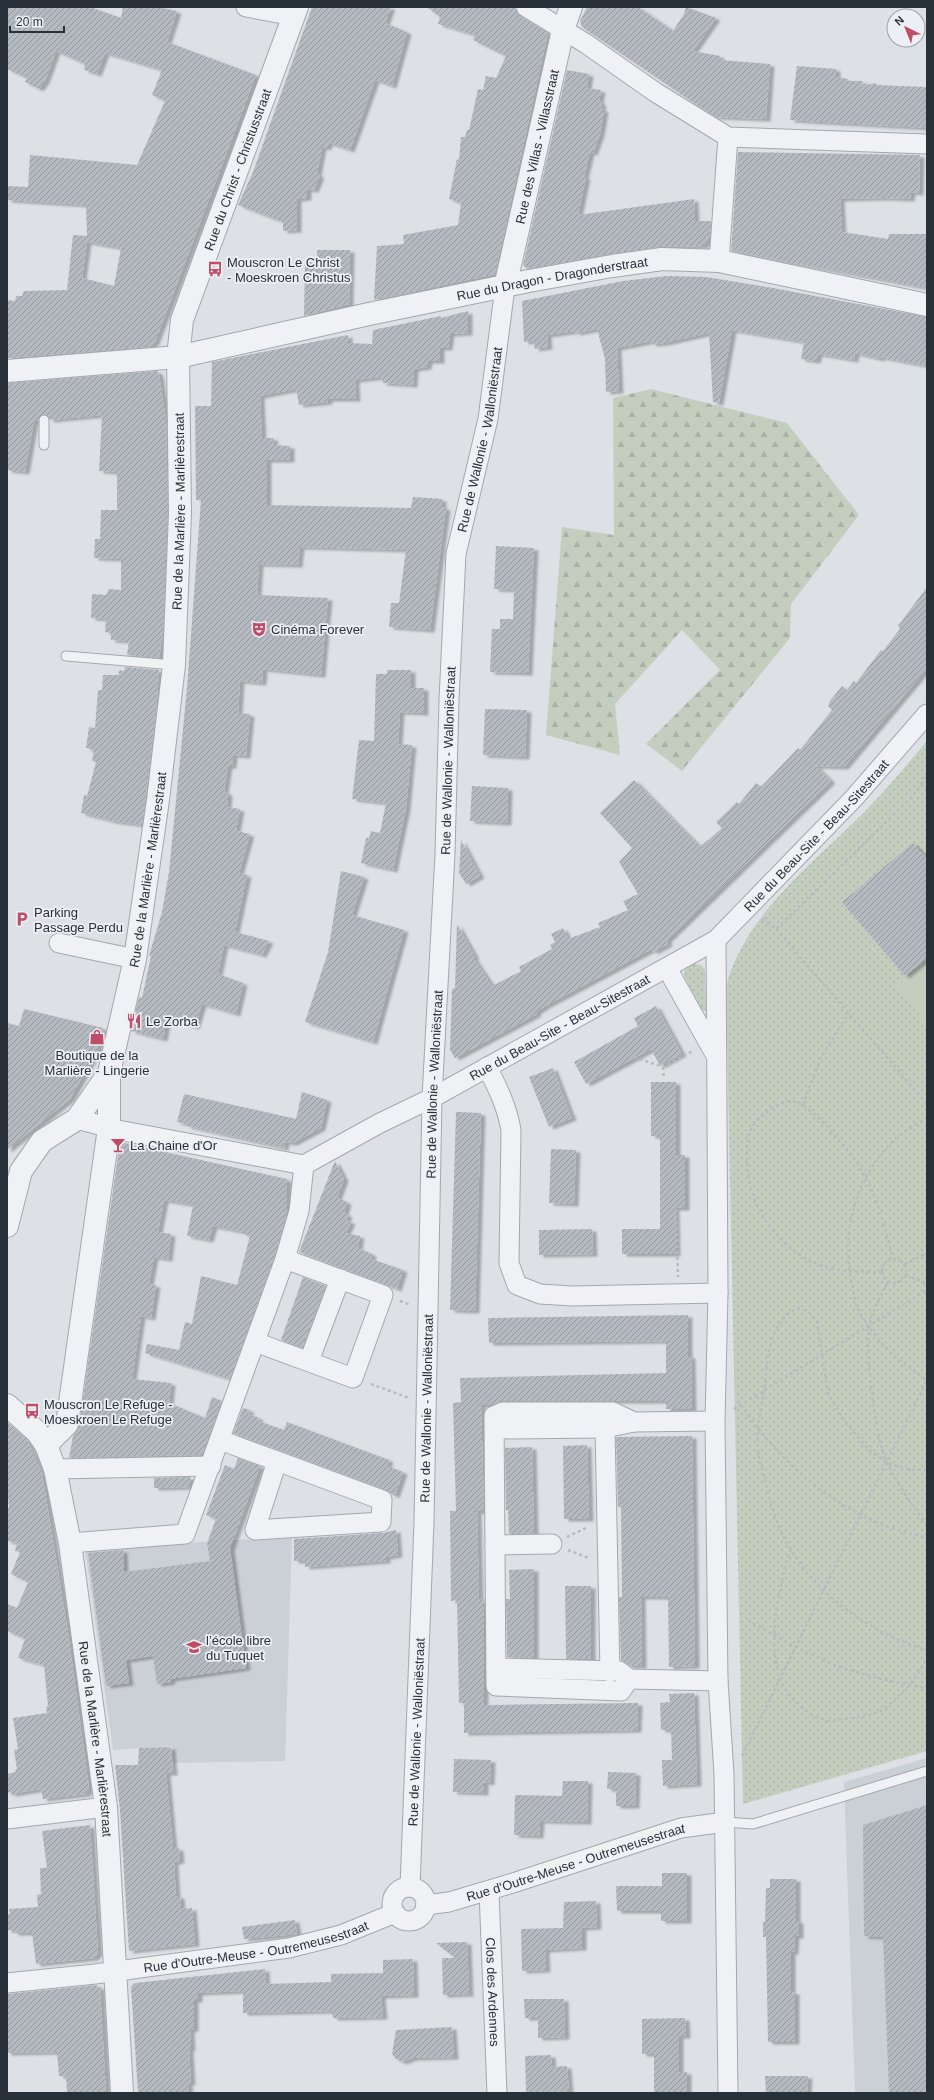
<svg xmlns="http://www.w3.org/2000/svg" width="934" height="2100" viewBox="0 0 934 2100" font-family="Helvetica,sans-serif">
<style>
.built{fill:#cbd0d6}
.grass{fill:url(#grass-dots)}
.forest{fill:url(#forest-firs)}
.pitch{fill:#c4cebf}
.building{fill:url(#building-hatch);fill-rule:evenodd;filter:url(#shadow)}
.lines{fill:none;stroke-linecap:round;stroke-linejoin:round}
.service-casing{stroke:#a3a8ae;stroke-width:11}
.minor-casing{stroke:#a3a8ae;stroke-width:21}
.tertiary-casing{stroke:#a3a8ae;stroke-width:24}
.path{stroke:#b7bbc0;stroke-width:2.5;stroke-dasharray:3 3;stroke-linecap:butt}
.service{stroke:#eff1f4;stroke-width:9}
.minor{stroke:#eff1f4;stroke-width:19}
.tertiary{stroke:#eff1f4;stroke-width:22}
.labels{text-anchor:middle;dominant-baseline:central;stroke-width:3.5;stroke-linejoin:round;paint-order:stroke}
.street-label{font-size:13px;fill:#28303a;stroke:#eceff3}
.poi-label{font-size:13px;fill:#28303a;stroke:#eceff3;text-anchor:start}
</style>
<defs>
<pattern id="grass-dots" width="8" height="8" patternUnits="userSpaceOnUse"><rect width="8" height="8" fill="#c4cebf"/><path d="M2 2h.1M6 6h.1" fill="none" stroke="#a8b1a5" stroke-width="1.8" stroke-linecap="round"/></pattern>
<pattern id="forest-firs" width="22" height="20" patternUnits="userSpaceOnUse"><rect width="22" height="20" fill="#c4cebf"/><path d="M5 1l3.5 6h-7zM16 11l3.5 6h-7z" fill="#a8b1a5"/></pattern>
<pattern id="building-hatch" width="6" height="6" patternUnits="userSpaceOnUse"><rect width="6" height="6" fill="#b5bac1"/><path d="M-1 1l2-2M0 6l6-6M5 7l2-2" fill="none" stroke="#93989e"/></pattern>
<filter id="shadow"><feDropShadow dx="4.5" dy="2.5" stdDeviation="1" flood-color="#0004"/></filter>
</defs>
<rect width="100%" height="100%" fill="#dde1e5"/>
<path class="built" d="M292 1537 285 1761 173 1763 172 1746 113 1750 85 1548Z
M927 1758V2093H855L844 1782Z"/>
<path class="grass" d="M927 741V1751L743 1804 726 986C747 909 820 859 873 803 892 783 909 762 927 741Z
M692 963 701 965 705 970 706 1011 702 1010 684 976V971Z"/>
<path class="forest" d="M651 389 787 423 859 515 791 604 790 638 682 771 646 744 720 670 682 630 615 704 620 755 546 735 562 527 614 535 613 398Z"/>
<path class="pitch" d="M927 960V1024L895 987Z"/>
<path class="building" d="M7 7H90L121 18 123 7H158L177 11 167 42 256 75 155 342 149 347 7 358V300L15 301 16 296H22L24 291 67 290 73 235 87 236 86 205 7 200V186L28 187 30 155 137 165 165 101 152 95 162 70 105 53 97 74 84 70 85 64 56 51 45 81 39 89 25 82 27 78 7 69ZM87 242 121 248 114 286 82 278Z
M312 7H391L385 23 407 32 392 86 375 80 350 150 329 143 326 148 322 147 317 174 320 176 314 190 307 189V198L297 199V230L283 231V222L238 205 253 172Z
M427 7H515L520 16 548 33 495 274 374 300 377 246 404 244 403 235 458 225 461 203 449 199 457 159 459 160 461 137H465L467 130H469L478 89 483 90 486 76 496 78 506 56 473 40 475 35 438 24 440 17Z
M587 7H638L673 31 684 14 686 7 716 18 693 51 720 56V60L770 64 766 119 716 117 700 107 582 27 580 21Z
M797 66 836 69V77L848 79V81H863L862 86 876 83V85L926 87 927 128 790 120Z
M567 70 589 74 587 88 601 90 599 102 602 103 601 109 604 110 600 134 593 153 590 152 584 177H586L578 215 694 199 695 221H711L710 238 703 246 660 247 527 269 523 265Z
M738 152 920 155 919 193 911 192 910 199 885 198 840 199 842 232 888 239 889 234H927V288L731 251Z
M317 250H350L349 304 304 316 305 262H317Z
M667 276 706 277 773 288 927 317V366L880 357V359L855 353 854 360 818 354 816 361 801 359 804 342 732 330 719 403 713 402 709 333 664 343 652 344 651 341 617 348 619 391 606 392 605 359 597 329 576 333 575 331 547 335 548 347 535 349 533 341 524 342 522 301 623 281Z
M468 311V333L450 334 448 348H440V361H428L427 367 414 369 413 385 383 383 381 377 355 380 356 399H328V402L299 405 296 389 260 396 262 438H274L273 445 290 446V460H267V505L411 508 413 497 442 499V507L446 508 430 630 389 627 391 603H399L406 550 300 547 298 565 259 564 257 595 328 598 321 675 263 669 262 683 240 681 238 713 250 714 246 756 233 755 232 766H228L224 792 228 793 227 807 240 809 236 831 250 834 239 873 247 875 235 932 269 941 262 955 224 945 218 974 243 983 236 1014 202 1004 195 1027 167 1019 163 1039 131 1031 139 997 142 998 151 956H149L162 912 169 872 187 688 201 500H196L195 406H211L212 362 348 335V343L372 344 373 330 441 316V318Z
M157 371 159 374 166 421 168 513 163 633 159 658 127 655 129 641 111 640V633L105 632 106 619 91 618 92 594 106 595 109 589 121 590V559L94 558 95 539H100L101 510H117V472L99 471 102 415 50 420 47 415H41L38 421H34L25 472 7 470V383Z
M496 546 534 548 528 673 490 672 492 629H500V619H513L514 590 494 589Z
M927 587V668L844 767 816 766 831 781 667 940 668 944 653 952 652 949 547 1005 536 1012 537 1014 455 1058 450 1050 452 989 455 988 457 924 475 957H473L492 986 521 971 519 967 552 949 550 945 555 942 551 934 563 928 568 939 600 927 598 923 628 910 623 901 638 894 619 862 632 848 600 813 634 780 700 847 722 828 716 822 737 802 739 804 756 783 761 787 798 748 800 750 832 710 828 706 830 701 842 686 847 690 854 681 856 683 881 650 883 651 900 629 898 626Z
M125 667 159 670 156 714 142 825 112 821 81 813 84 795 87 796 96 762 92 761 94 750 86 748 89 727 95 728 98 690H102L103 675H119V670L124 671Z
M387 670H411V688H424V713L400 712 398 744 412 745 406 808 393 870 361 863 366 838H369L371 831 380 833 386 803 352 799 359 740 374 741 376 674H387Z
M485 709 527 710 525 757 483 755Z
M472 786 508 788 507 823 470 821Z
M461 840 480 876 466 884 459 873Z
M913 843 927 859V958L905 976 842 902Z
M341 871 364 877 352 915 404 930 373 1042 305 1022 328 952Z
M656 1006 682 1054 660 1066 651 1049 586 1084 574 1062 638 1026 634 1018Z
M24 1009 103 1028 97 1050 70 1099 7 1150V1023L19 1026Z
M553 1068 572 1118 549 1127 529 1077Z
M651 1082H676V1155H685V1208H675L676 1254H622V1229H660V1136H651Z
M302 1092 327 1100 321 1128 293 1143 285 1142 284 1148 187 1126V1124L177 1122 184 1094 296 1119Z
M456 1112 481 1113 475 1311 450 1310Z
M120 1142 287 1179V1210L285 1219 275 1256 230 1379 145 1353 147 1344 179 1350 185 1322 192 1324 201 1276 237 1285 250 1236 243 1234V1232L213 1226 209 1240 187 1236 193 1205 164 1200 158 1232 171 1234 168 1259 154 1257 149 1284 156 1285 151 1318 141 1316 132 1379 171 1383 169 1403 205 1418 212 1397 222 1401 202 1455 69 1458 73 1436 79 1426Z
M551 1149 576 1150 574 1204 549 1203Z
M335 1161 344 1179 337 1198 347 1202 344 1213 348 1215 346 1220 351 1222 346 1233 360 1236 358 1248 372 1254 371 1259 403 1270 397 1289 299 1252Z
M592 1229 593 1254 539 1255V1230Z
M303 1277 326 1286 302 1348 281 1340Z
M688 1315V1356H691L692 1409H666V1401H503L491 1405H481L484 1511H477L479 1600 484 1599V1705L638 1703 637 1730 464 1733V1703H459L457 1600 451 1601 450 1511H456L453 1403 461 1402 460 1378 666 1373V1341L489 1343 488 1318Z
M243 1408 250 1410 248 1414 259 1418 258 1421 284 1430 287 1422 389 1460 387 1466 403 1472 395 1496 386 1490 233 1433Z
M7 1422 27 1440 42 1473 68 1633 89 1788 86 1794 43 1799 41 1789 11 1794V1792L7 1793V1774L16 1772 15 1770 17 1769 14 1750 18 1749 13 1718 47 1713 46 1707 48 1706 44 1665 18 1658 25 1639 7 1631V1604L17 1608 28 1582 11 1574 20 1552 15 1551 17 1543 7 1541V1508H9L7 1484Z
M692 1436 695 1666 669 1667 668 1597H641L642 1666H630L621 1660 619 1597H622L621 1507H618L616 1437Z
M587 1445 589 1519H564L563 1446Z
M532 1447 534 1533 509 1534 508 1510H506L505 1448Z
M238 1458 260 1466 230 1548 246 1668 170 1679 171 1682 157 1684 153 1656 126 1660 129 1683 106 1686 88 1553 123 1550 124 1572 210 1561 207 1543 216 1519 206 1515 225 1465 234 1469Z
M190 1477V1487L154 1488V1478Z
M396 1530 398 1555 386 1557V1561L305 1567V1561H294V1539L382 1533Z
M534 1569V1658L507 1657 506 1599H510L509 1570Z
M565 1586H591V1659H566Z
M694 1693 697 1784 663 1786 662 1760H672L671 1730H661L660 1703 670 1702 669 1694Z
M171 1747 173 1773H166L173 1848H179L180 1861 174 1862 176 1896H180L181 1909 192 1908 195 1944 129 1951 120 1810 115 1765H138L139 1748Z
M454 1759 491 1760 490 1783 484 1782V1793L453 1792Z
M608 1772 636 1773 635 1806H616V1789H607Z
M563 1781H588L587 1822 540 1821 539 1836 514 1835 515 1795 562 1796Z
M927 1805V2093H889L883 1937 864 1936 863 1825Z
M90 1825 98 1953 94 1958 36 1964 32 1933H14V1930H7V1914H10L9 1909 38 1907 37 1895 41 1894 40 1868H47L42 1831Z
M662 1873H687V1921H661V1911H617L616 1886H662Z
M770 1879H796V1921H799V1936H795L794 1952H791V1992H795V2042H768L766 1937H763V1922H765L766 1888H770Z
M596 1901 597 1927 582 1928V1948L545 1950 546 1970 522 1971 521 1929 563 1928 564 1902Z
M295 1920 297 1934 244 1939 242 1927Z
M467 1942 469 1994 443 1995 442 1958H455L436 1943Z
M413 1959 414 1995 381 1996 383 2017 333 2018 332 2011 243 2013V1991L198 1993V2000H194V2029L190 2030 191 2048 189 2049 191 2083H188L189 2093H138L131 1987 135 1983 265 1969 266 1984 331 1982V1974L383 1973V1960Z
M96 1985 100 1988 106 2093H67L66 2076H59L57 2052 7 2053V1994Z
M524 1999H564L565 2037 538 2038V2018H525Z
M685 2018 686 2036H679V2072H687V2093H654V2054H642V2019Z
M452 2027 454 2057 413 2058 402 2062 396 2059 392 2054 396 2030Z
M551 2055 552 2067 567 2066 569 2091 526 2092 525 2056Z
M765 2076H808L807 2093H766Z"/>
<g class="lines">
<g class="service-casing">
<path id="service" d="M44 445V420
M66 656 174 665
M725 1822 753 1824 927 1771"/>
</g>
<g class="minor-casing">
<g id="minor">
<path d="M246 7 294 16"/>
<path d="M526 7 585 43 655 92 728 137 927 144"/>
<path d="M719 261 728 137"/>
<path d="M716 940 718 1293 715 1421 718 1681 724 1774 728 2093"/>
<path d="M59 943 135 959"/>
<path d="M667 968 715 1054"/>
<path d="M487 1067C498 1088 507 1107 511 1130L509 1263 517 1285 540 1294 572 1296 718 1293"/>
<path id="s1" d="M77 1119 118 1130 304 1165 380 1123 432 1098 716 940 854 798 927 714"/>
<path d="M255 1342 353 1378 383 1295 285 1259"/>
<path d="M309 1361 340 1279"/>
<path d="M605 1428 610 1672"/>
<path d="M495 1429 605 1428 634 1422 715 1421"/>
<path d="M220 1440 277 1461 255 1530 381 1522 382 1500 277 1461"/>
<path d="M55 1469 211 1466"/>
<path d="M70 1543 185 1534 285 1259 299 1211 304 1165"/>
<path d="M495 1545 552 1544"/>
<path d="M496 1668 619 1671 629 1679 718 1681"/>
<path d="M629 1679 621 1691 496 1686 494 1416 503 1412H613L634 1422"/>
<path d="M7 1819 106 1807"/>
<path id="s2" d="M410 1887 424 1522 432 1098 445 854 449 700 456 554 488 419 505 287"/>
<circle cx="409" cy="1904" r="17"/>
<path id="s3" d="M489 1891 497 2093"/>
<path id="s4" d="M426 1905 449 1902 513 1883 681 1828 725 1822"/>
<path id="s5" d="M7 1983 95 1974 289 1948 341 1935 395 1913"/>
</g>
</g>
<g class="tertiary-casing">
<g id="tertiary">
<path id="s6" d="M505 287 563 30 571 7"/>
<path id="s7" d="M7 371 178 357 369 314 529 281 612 266 662 259 719 261 927 305"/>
<path id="s8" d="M7 1226 21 1171 42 1141 77 1119 109 1073 135 959 158 800 174 665 180 513 178 357 182 320 297 7"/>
<path id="s9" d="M7 1405 37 1432 46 1445 55 1469 70 1543 106 1807 122 2093"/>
<path d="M46 1445 67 1424 109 1128V1073"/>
</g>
</g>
<path class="path" d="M921 782 927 788
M762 919 776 929 913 796 927 774
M776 929 927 1104
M634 1057 663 1067 693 1051
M663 1067 664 1079
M803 1105 820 1059 849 1013
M927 1117C915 1126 900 1133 890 1144 854 1182 841 1234 852 1285 854 1294 855 1304 859 1311 875 1341 899 1362 927 1380
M676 1209 678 1277
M882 1271a12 12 0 1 1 24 0a12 12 0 1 1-24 0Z
M905 1264 927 1253
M882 1272C856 1272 831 1272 808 1260 770 1239 746 1199 747 1156 747 1147 747 1138 751 1129 757 1118 779 1100 792 1101 813 1104 857 1159 866 1178 879 1204 886 1231 893 1259
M906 1275 927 1284
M888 1282C880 1297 872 1311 869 1327 865 1352 876 1441 887 1463 898 1485 912 1505 927 1525
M400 1301 411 1305
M371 1384 409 1398
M741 1405C784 1469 850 1524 927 1537
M734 1409 927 1290
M927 1470 905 1469 886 1462 869 1450 845 1422 828 1393 817 1322 808 1311 797 1308C769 1323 768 1355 765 1384 762 1406 756 1427 758 1450 759 1462 764 1474 766 1485 770 1500 774 1515 780 1529 806 1588 866 1632 927 1650
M567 1537 588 1527
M791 1549 785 1566 775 1617 774 1648 779 1679 790 1697 800 1706 813 1716 829 1721 866 1716 883 1710 910 1685 927 1659
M568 1550 589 1558
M748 1620C777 1637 808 1655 841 1667 869 1677 898 1683 927 1688
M742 1756 927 1380"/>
<use href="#service" class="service"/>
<use href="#minor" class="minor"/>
<use href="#tertiary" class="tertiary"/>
</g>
<defs>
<g id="bus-bare" transform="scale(1.2)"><path d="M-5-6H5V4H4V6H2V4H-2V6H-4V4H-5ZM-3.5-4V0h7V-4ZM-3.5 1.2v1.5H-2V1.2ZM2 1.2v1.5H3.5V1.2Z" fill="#be4e67" stroke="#eceff3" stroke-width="2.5" paint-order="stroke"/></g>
<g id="theatre-bare" transform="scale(1.2)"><path d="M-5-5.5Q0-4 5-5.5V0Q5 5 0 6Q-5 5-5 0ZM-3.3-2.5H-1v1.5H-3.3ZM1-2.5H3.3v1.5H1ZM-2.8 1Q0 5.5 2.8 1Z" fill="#be4e67" stroke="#eceff3" stroke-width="2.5" paint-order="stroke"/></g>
<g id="parking-bare" transform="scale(1.2)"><path d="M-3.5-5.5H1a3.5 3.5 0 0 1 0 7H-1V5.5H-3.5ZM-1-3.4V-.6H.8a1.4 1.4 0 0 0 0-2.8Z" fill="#be4e67" stroke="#eceff3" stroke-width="2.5" paint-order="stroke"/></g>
<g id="restaurant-bare" transform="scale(1.2)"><path d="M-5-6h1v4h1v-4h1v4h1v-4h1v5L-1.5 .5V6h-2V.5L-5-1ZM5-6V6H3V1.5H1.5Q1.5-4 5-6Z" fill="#be4e67" stroke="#eceff3" stroke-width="2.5" paint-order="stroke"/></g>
<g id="shop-bare" transform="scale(1.2)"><path d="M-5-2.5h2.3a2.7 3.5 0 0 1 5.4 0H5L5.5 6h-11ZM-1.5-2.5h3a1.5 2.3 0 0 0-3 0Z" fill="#be4e67" stroke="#eceff3" stroke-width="2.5" paint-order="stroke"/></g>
<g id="bar-bare" transform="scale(1.2)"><path d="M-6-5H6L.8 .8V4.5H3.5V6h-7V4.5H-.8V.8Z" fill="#be4e67" stroke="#eceff3" stroke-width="2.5" paint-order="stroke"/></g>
<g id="school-bare" transform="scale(1.2)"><path d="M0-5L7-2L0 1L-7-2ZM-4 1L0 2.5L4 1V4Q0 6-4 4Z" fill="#be4e67" stroke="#eceff3" stroke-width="2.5" paint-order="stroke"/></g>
</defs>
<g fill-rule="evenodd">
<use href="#bus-bare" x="215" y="269"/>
<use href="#theatre-bare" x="259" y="629"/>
<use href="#parking-bare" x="22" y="919"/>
<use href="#restaurant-bare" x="134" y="1021"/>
<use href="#shop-bare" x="97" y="1037"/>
<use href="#bar-bare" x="118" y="1145"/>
<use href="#bus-bare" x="32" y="1411"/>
<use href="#school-bare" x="194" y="1647"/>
</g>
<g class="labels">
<g class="street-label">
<text stroke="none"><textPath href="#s6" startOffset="144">Rue des Villas - Villasstraat</textPath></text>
<text stroke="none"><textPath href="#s8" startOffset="1110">Rue du Christ - Christusstraat</textPath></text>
<text stroke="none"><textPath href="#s7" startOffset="554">Rue du Dragon - Dragonderstraat</textPath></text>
<text stroke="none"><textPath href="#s2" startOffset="1451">Rue de Wallonie - Walloniëstraat</textPath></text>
<text stroke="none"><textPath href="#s8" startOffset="758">Rue de la Marlière - Marlièrestraat</textPath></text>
<text stroke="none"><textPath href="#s2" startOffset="1127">Rue de Wallonie - Walloniëstraat</textPath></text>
<text stroke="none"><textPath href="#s1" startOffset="846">Rue du Beau-Site - Beau-Sitestraat</textPath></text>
<text stroke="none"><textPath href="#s8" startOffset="398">Rue de la Marlière - Marlièrestraat</textPath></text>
<text stroke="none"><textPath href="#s1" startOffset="522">Rue du Beau-Site - Beau-Sitestraat</textPath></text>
<text stroke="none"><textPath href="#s2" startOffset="803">Rue de Wallonie - Walloniëstraat</textPath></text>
<text stroke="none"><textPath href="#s2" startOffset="479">Rue de Wallonie - Walloniëstraat</textPath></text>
<text stroke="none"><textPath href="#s2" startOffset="155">Rue de Wallonie - Walloniëstraat</textPath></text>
<text stroke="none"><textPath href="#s9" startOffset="355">Rue de la Marlière - Marlièrestraat</textPath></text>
<text stroke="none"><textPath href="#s4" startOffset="156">Rue d'Outre-Meuse - Outremeusestraat</textPath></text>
<text stroke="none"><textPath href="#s5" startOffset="252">Rue d'Outre-Meuse - Outremeusestraat</textPath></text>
<text stroke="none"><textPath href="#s3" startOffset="101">Clos des Ardennes</textPath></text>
</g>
<g class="poi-label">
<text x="227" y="262">Mouscron Le Christ<tspan x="227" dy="15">- Moeskroen Christus</tspan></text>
<text x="271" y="629">Cinéma Forever</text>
<text x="34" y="912">Parking<tspan x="34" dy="15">Passage Perdu</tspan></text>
<text x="146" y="1021">Le Zorba</text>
<text x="97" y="1055" text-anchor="middle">Boutique de la<tspan x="97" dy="15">Marlière - Lingerie</tspan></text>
<text x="130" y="1145">La Chaine d'Or</text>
<text x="44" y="1404">Mouscron Le Refuge -<tspan x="44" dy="15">Moeskroen Le Refuge</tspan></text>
<text x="206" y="1640">l’école libre<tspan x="206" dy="15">du Tuquet</tspan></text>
</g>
</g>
<rect width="934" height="2100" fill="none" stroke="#28303a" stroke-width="16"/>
<g transform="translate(906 28) rotate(317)"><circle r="19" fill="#eceff3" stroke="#9ea3a9"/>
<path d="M0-3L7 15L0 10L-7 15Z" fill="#be4e67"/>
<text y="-6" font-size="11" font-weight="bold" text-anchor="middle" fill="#28303a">N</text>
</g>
<path d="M10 26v6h54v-6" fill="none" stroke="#28303a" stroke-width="2"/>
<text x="16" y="26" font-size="12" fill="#28303a" stroke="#eceff3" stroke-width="3" paint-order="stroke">20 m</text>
</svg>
